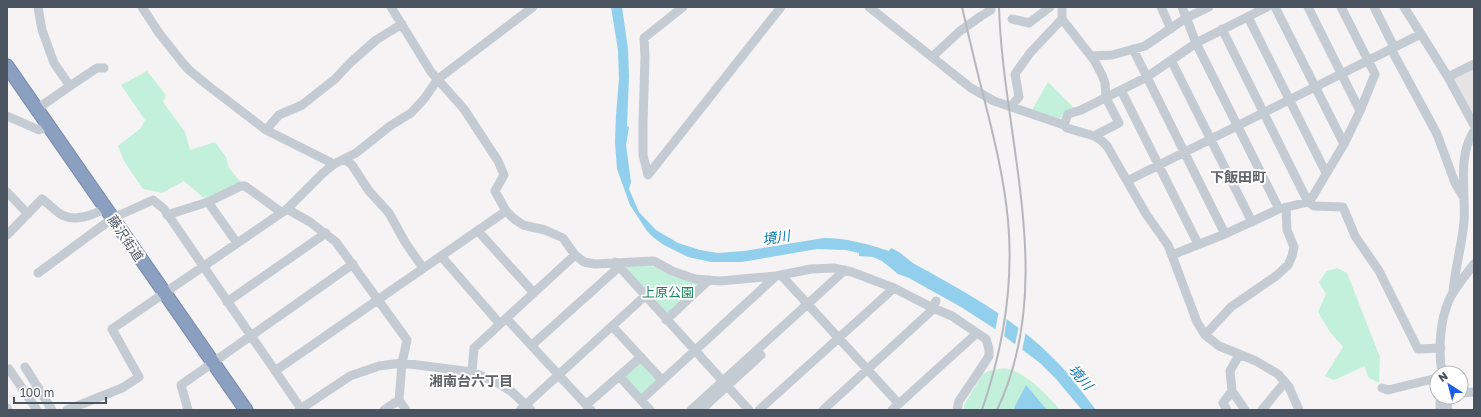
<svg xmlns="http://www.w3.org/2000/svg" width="1481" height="417" viewBox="0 0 1481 417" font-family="'Golos Text','Noto Sans JP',sans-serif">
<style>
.education{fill:#e6e4e5}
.green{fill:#c3f0da}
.water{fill:#91cfec}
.pier{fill:#f5f3f3}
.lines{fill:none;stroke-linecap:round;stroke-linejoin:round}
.highway-casing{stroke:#778aac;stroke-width:15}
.minor{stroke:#c4cbd3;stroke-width:9}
.highway{stroke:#8b9fc0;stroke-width:13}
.rail{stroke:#b5b7bd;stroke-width:2}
.labels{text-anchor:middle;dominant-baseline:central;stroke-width:4;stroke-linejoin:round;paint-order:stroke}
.street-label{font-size:13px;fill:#4a5360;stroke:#fff}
.park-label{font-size:13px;fill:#19845a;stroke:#fff}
.neighbourhood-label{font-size:14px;font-weight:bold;fill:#5f6267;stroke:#fff}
.water-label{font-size:14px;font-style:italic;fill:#0e7bb0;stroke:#fff}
</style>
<rect width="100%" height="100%" fill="#f5f3f3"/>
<path class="education" d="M1474 66V115L1453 76Z"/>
<path class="green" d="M147 71 166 95 163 102 185 132 190 150 215 142 226 157 229 168 242 184 206 200 184 181 162 193 143 189 124 161 118 146 141 128 145 120 121 85Z
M1048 82 1074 108 1065 111 1060 119 1032 110Z
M623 265H646L655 267 675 277 701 283 668 315Z
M1337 268 1347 273 1380 357 1379 383 1368 377 1365 366 1334 380 1325 376 1343 347 1330 332 1318 312 1326 294 1319 282 1327 271Z
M641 361 657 380 639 397 622 378Z
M999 369C1002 369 1005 368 1008 369 1025 372 1050 397 1060 410H964V405L983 374 989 371Z"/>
<path class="water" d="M611 7H622L628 49 629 76 627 126 629 127 626 145 631 182 629 189 639 212 656 230 678 243 700 250 718 253 744 251 824 238C846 238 868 244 889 251L891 248C903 253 908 261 918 266 969 294 1020 322 1060 365 1073 379 1084 395 1096 410H1082L1056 379 1040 363 992 327 961 307 909 278 898 274 882 261 873 257 859 256V253L846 250 817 249 742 262H711L688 257 664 245 654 238 647 231 630 205 617 169 615 142 616 115 619 79 618 50Z
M1026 385 1047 410H1014L1015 406Z"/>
<path class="pier" d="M999 311 1007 317 1004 337 995 331Z
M1019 325 1026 331 1022 351 1015 345Z"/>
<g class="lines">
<g class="highway-casing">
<path id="highway" d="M7 66 246 410"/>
</g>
<path class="minor" d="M38 7 42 30 54 63 70 86 97 68H104
M142 7 159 33 182 62 189 70 206 84 266 130 334 164
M391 7 431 72 464 109 498 161 504 175 495 191 506 211 513 218 523 225 545 230 563 238 575 255 584 262 595 264 654 261 672 271 695 279 720 281 776 276 811 269 834 268 852 272 894 288 933 308 952 316 986 339 989 349V356L976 376 959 401 957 410
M683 7 644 38 645 57 643 123V155L648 175 781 7
M869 7 971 88 994 101 1064 125 1067 128 1094 136 1102 141 1107 146 1146 214 1168 245 1197 322 1205 335 1219 346 1256 361 1278 374 1289 387 1299 410
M1062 7V19L1094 60 1102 75 1105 83 1106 98 1119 123 1094 136
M1161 7 1171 29
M1182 7 1196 43 1279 209
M1275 7 1344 144
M1308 7 1360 111
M1374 7 1394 47
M1404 7 1448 77 1474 125
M1248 17 1326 173
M1012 19 1029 23 1050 7
M1222 29 1308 202 1314 206 1343 207 1355 236 1379 271 1418 349 1441 348
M1133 49 1225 234
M1391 49 1437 134 1455 183 1464 198
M1091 56 1112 55 1145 46 1186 18 1209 7
M932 57 960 31 981 16 991 10V7
M1171 60 1252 222
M1448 77 1474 64
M1121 90 1198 244
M1010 107 1019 97 1015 74 1030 53 1062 19
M37 109 70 86
M7 116 39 130 48 126
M1064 125 1068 114 1081 110 1147 77 1196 43 1267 7
M266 130 279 115 302 105 335 79 351 62 376 40 402 24
M345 159 352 165 369 191 389 213 405 242 423 268
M1127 181 1421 34
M7 192 28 214
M208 202 237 243
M287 209 310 222 336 242 407 340 402 363 399 400 406 410
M167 215 208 202 241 186H245L281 212
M478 231 534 293
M7 235 42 199C49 204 55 211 62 215 75 222 94 215 105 208
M1172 255 1225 234 1279 209 1308 202 1313 196 1344 144 1360 111 1375 74 1341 7
M441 256 500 324
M615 262 749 410
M38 273 113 218 153 200 164 209 302 410
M781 275 899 404
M1453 292C1455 268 1462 245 1464 222 1466 192 1457 156 1474 131
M227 302 326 233
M506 318 591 410
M666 320 709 280
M612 326 662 380
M1205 335 1231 307 1276 276 1288 265 1292 256 1294 247 1287 230 1286 208
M532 345 619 267
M25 367 52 410
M7 370 9 369 37 410
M275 371 506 211
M472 372 474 348 575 255
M1442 373C1438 350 1440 321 1449 300 1455 287 1466 275 1474 264
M619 376 650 410
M1382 388 1388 390 1437 378
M1232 391 1245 410
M1461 393 1474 392
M1440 397V410
M1446 397 1448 410
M641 400 776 276
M586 405 641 357
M7 408 8 410
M67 410 122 388 139 377 112 329 287 209 323 173 334 164 356 153 390 126 411 113 424 99 438 79 533 7
M188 410 181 385 353 264
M299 410 350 376 379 366 402 363 472 372 498 383 512 392 531 410
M384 410 399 400
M520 410 645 296
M691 410 845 270
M701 410 761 355
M759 410 894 288
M823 410 930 312 936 301
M892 410 977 333
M1227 410 1223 403 1232 391 1230 371 1239 355
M1262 410 1285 382"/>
<use href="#highway" class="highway"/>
<path class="rail" d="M962 7C969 37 976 68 984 98 994 138 1004 178 1008 220 1014 285 1003 349 982 410
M997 410C1058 282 1003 140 999 7"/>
</g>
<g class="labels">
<g class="street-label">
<text transform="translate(126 238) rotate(56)">藤沢街道</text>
</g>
<g class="park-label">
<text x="668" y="292">上原公園</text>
</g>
<g class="neighbourhood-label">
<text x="1238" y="176">下飯田町</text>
<text x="471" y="380">湘南台六丁目</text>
</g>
<g class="water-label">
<text transform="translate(776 237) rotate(-9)">境川</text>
<text transform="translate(1081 377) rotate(49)">境川</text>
</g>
</g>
<rect width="1481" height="417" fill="none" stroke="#4a5360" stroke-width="16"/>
<g transform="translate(1449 385) rotate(324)"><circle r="19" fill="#ffffff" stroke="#b7babf"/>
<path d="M0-3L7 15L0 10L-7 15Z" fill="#1d5ee4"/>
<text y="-6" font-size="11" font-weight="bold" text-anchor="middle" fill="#4a5360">N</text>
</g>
<path d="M14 397v6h92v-6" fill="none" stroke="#4a5360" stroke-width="2"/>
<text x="20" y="397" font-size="12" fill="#4a5360" stroke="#ffffff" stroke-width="3" paint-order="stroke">100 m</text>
</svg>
